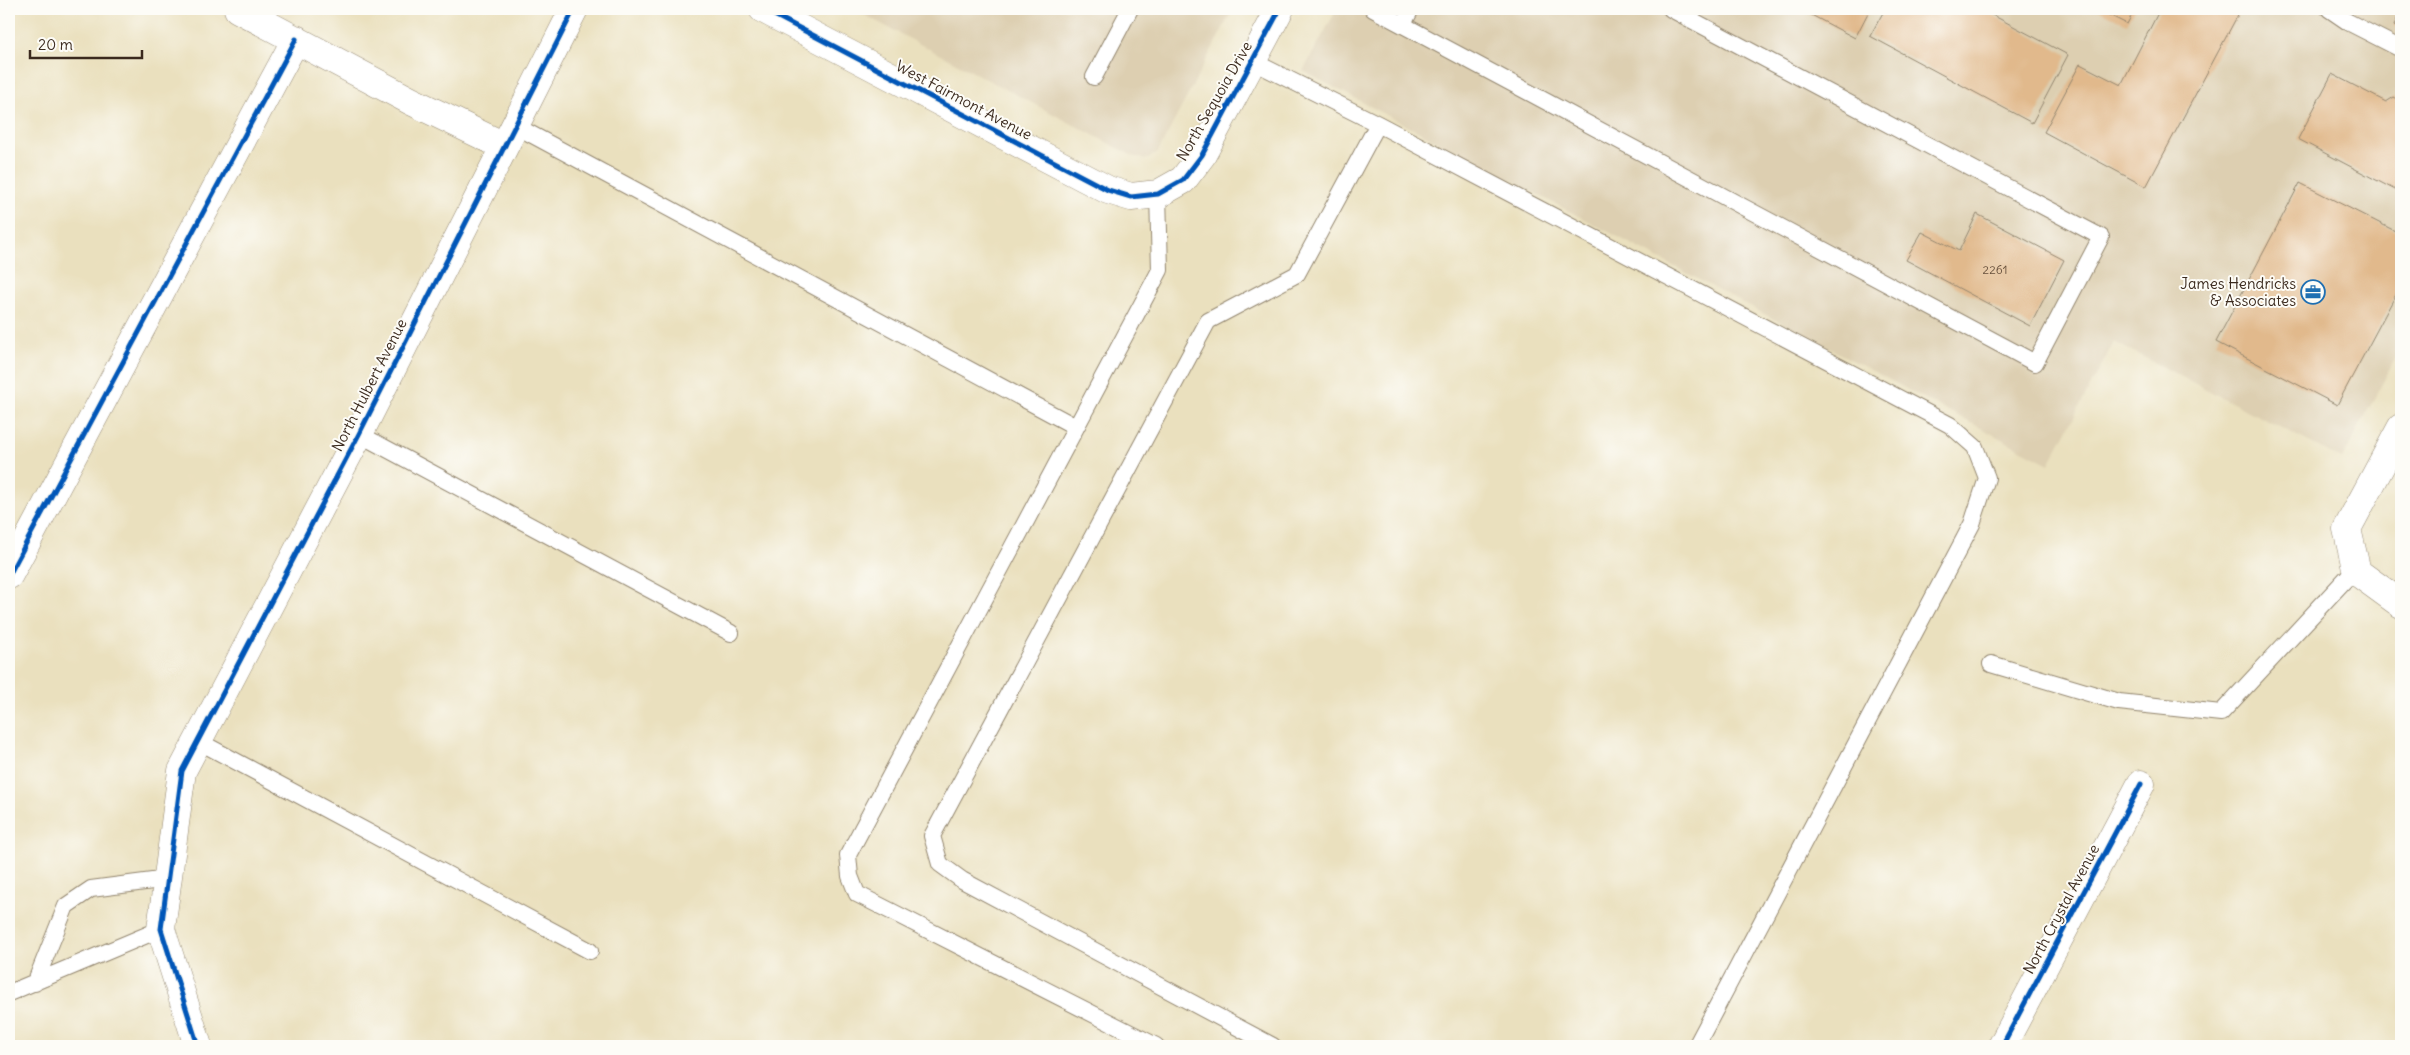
<svg xmlns="http://www.w3.org/2000/svg" width="2410" height="1055" viewBox="0 0 2410 1055" font-family="Delius,sans-serif">
<style>
.built{fill:#ddcfb1}
.building{fill:#e1b98c}
.lines{fill:none;stroke-linecap:round;stroke-linejoin:round}
.service-casing{stroke:#92856e;stroke-width:18}
.minor-casing{stroke:#92856e;stroke-width:29}
.service{stroke:#fff;stroke-width:16}
.minor{stroke:#fff;stroke-width:28}
.cycleway-casing{stroke:#fdfcf7;stroke-width:8}
.cycleway{stroke:#0057b8;stroke-width:5}
.labels{text-anchor:middle;dominant-baseline:central;stroke-width:4;stroke-linejoin:round;paint-order:stroke}
.number-label{font-size:12px;fill:#644e3a}
.street-label{font-size:15px;fill:#3b2a1e;stroke:#fdfcf7}
.poi-label{font-size:15px;fill:#3b2a1e;stroke:#fdfcf7;text-anchor:end}
</style>
<rect width="100%" height="100%" fill="#fdfcf7"/>
<filter id="ink" filterUnits="userSpaceOnUse"><feTurbulence type="fractalNoise" baseFrequency=".02" numOctaves="2"/><feDisplacementMap in="SourceGraphic" scale="10" xChannelSelector="R" yChannelSelector="G"/><feConvolveMatrix kernelMatrix="1 2 1 2 8 2 1 2 1" color-interpolation-filters="sRGB"/></filter>
<filter id="wash" filterUnits="userSpaceOnUse"><feTurbulence type="fractalNoise" baseFrequency=".0096" numOctaves="4" result="noise"/><feDisplacementMap in="SourceGraphic" scale="20" xChannelSelector="R" yChannelSelector="G"/><feGaussianBlur stdDeviation="1.12" result="paint"/><feColorMatrix in="noise" values="0 0 0 0 0 0 0 0 0 0 0 0 0 0 0 0 0 1.4 0 .05"/><feComposite in="paint" operator="in"/></filter>
<g filter="url(#wash)">
<rect width="100%" height="100%" fill="#eae0be"/>
<path class="built" d="M853 9H1233L1158 152 1148 159 1135 157Z
M1337 9H2401V348L2342 459 2114 342 2049 464 1303 71Z"/>
<g id="blocks">
<path class="building" d="M1800 9H1870L1855 38Z
M1885 9H1981L2068 55 2032 123 1870 36Z
M2097 9H2135L2127 24Z
M2160 9H2241L2146 187 2044 132 2080 64 2121 85Z
M2401 10V30L2394 26Z
M2332 74 2386 102 2394 97 2401 101V193L2298 139Z
M2300 183 2401 234V285L2337 405 2216 342Z
M1977 214 2064 260 2030 326 1906 260 1922 232 1959 251Z"/>
</g>
</g>
<g filter="url(#ink)">
<use href="#blocks" fill-opacity="0" stroke="#92856e" stroke-width="1"/>
<g class="lines">
<g class="service-casing">
<path id="service" d="M1373 9 2035 363 2101 237 1671 9
M2329 9 2348 22 2401 49
M1403 24 1411 9
M1252 61 1378 124 1950 425 1975 447 1987 478 1972 524 1696 1046
M1094 77 1130 9
M514 125 1076 427
M359 434 731 633
M1991 664 2119 702 2221 713 2356 568
M198 741 590 951
M35 983 66 906 91 889 168 879
M9 993 161 929
M1156 1046 857 894 850 876 848 855 1160 270 1158 194
M1273 1046 962 880 940 864 932 836 1208 321 1297 274 1378 124"/>
</g>
<g class="minor-casing">
<path id="minor" d="M238 9 411 101 504 146
M763 9 1108 190 1131 197 1158 194 1183 180 1202 155 1280 9
M2401 428 2347 529 2357 572 2401 604
M9 575 296 39
M198 1046 161 929 182 771 359 434 574 9
M2002 1046 2141 784"/>
</g>
<use href="#service" class="service"/>
<use href="#minor" class="minor"/>
<g class="cycleway-casing">
<path id="cycleway" d="M763 9 1108 190 1131 197 1158 194 1183 180 1202 155 1280 9
M9 575 296 39
M198 1046 161 929 182 771 359 434 574 9
M2002 1046 2141 784"/>
</g>
<use href="#cycleway" class="cycleway"/>
</g>
</g>
<defs>
<g id="office-ring" transform="scale(1.25)"><circle r="9.5" fill="#fdfcf7" stroke="#1f6fb2" stroke-width="1.5"/><path d="M-6-3h4V-5.5h4V-3h4V5H-6ZM-1-4.5V-3h2v-1.5ZM-6 0V1H6V0Z" fill="#1f6fb2"/></g>
</defs>
<g fill-rule="evenodd">
<use href="#office-ring" x="2313" y="292"/>
</g>
<g class="labels">
<g class="number-label">
<text x="1995" y="269">2261</text>
</g>
<g class="street-label">
<text transform="translate(964 100) rotate(28)">West Fairmont Avenue</text>
<text transform="translate(1214 101) rotate(-60)">North Sequoia Drive</text>
<text transform="translate(369 385) rotate(-63)">North Hulbert Avenue</text>
<text transform="translate(2061 909) rotate(-62)">North Crystal Avenue</text>
</g>
<g class="poi-label">
<text x="2296" y="283">James Hendricks<tspan x="2296" dy="17">&amp; Associates</tspan></text>
</g>
</g>
<rect width="2410" height="1055" fill="none" stroke="#fdfcf7" stroke-width="30"/>
<path d="M30 50v8h112v-8" fill="none" stroke="#3b2a1e" stroke-width="2.5"/>
<text x="38" y="50" font-size="15" fill="#3b2a1e" stroke="#fdfcf7" stroke-width="4" paint-order="stroke">20 m</text>
</svg>
